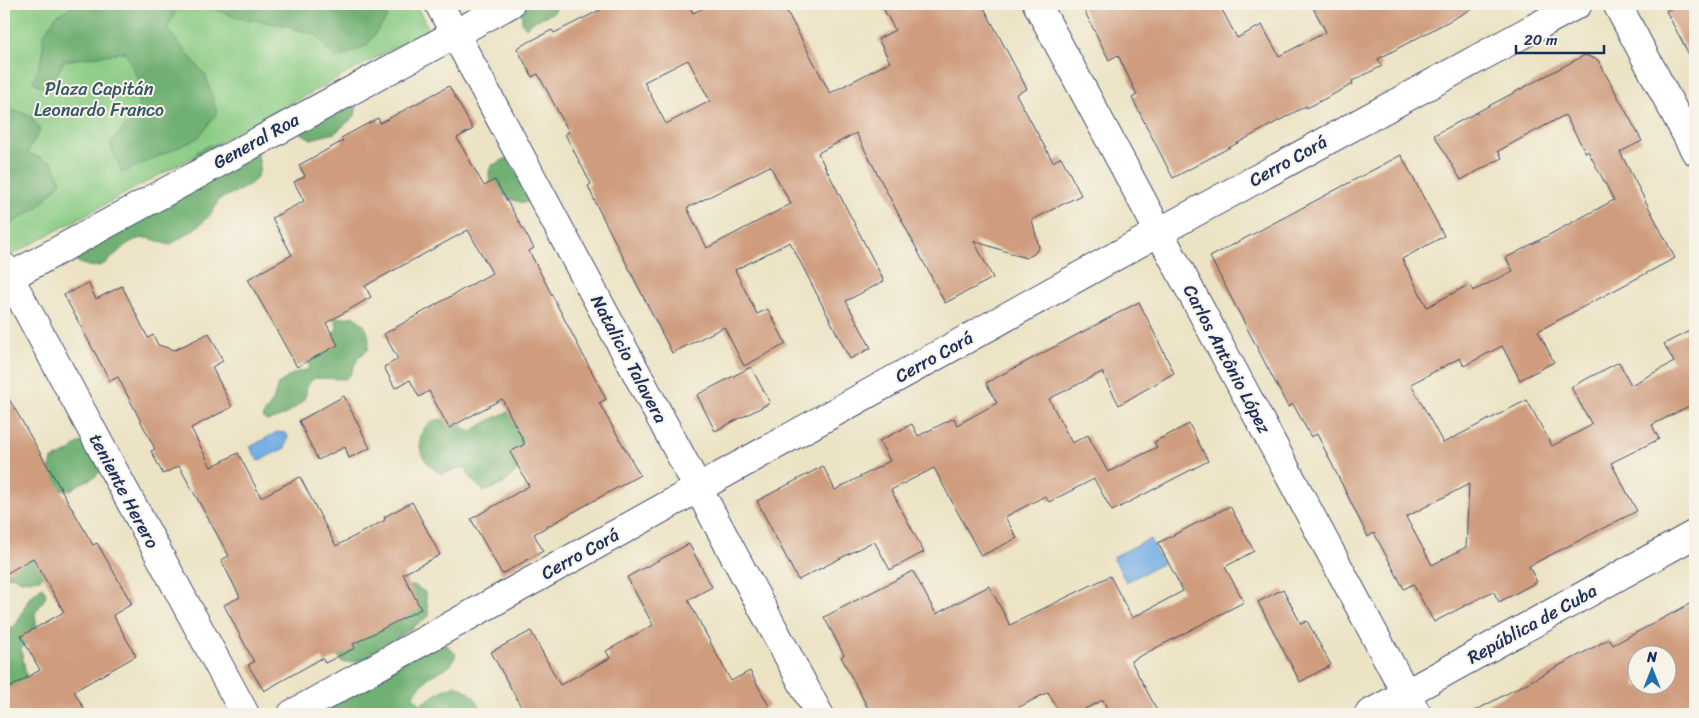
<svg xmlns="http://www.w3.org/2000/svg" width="1699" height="718" viewBox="0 0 1699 718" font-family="Sriracha,sans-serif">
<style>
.green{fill:#8acc84;stroke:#527e71}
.forest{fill:#6fb072;stroke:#457068}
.water{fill:#75ade5;stroke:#486ea2}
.building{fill:#cf9c7e;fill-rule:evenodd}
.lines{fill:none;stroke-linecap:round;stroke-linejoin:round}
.minor-casing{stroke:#3a4a6d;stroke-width:30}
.minor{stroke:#fff;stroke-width:28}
.labels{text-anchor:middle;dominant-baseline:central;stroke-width:4;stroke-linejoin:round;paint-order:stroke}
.park-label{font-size:18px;fill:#375668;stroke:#f7f3e8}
.street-label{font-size:18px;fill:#1b2f5e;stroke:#f7f3e8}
</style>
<rect width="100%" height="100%" fill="#f7f3e8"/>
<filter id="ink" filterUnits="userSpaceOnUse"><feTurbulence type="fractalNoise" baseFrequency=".02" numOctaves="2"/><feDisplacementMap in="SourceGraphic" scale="10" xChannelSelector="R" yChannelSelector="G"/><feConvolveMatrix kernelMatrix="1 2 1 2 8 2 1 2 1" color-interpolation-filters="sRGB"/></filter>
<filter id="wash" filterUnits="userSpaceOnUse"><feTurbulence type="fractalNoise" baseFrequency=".0096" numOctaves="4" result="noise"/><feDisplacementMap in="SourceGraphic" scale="20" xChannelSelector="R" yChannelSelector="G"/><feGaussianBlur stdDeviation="1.12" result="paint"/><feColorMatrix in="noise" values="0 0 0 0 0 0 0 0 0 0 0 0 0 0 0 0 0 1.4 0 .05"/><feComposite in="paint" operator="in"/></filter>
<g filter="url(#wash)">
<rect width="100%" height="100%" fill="#ece3c4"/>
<path class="green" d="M4 4H415L429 29 4 259Z"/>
<path class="forest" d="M78 4H179L167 29 206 76 217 113 198 138 122 173 110 143 138 113 139 80 125 52 64 61 49 91 33 82 43 55V35L57 15Z
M201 4H387V18L366 46 335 59 316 35 285 25 238 18Z
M521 4H560L554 12 530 23 526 28 522 23Z
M354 95 357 104 355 116 335 133 311 139 299 132Z
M4 108 30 115 40 130 27 153 53 163 61 182 37 208 7 226 4 225Z
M210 145 239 146 256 151C270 184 242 188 218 200 212 221 188 233 170 245 163 244 151 237 145 238 111 239 110 293 62 250L61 235 72 227 99 223 191 164 198 151Z
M507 158 534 201C518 207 502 194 490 185L489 172 491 166Z
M336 314 341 318 354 316C367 326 371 334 368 350L358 358 350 375 345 379 315 378C303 386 309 390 304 399 296 409 279 420 266 421L262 417 273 401 278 384 294 373 307 370 310 365 305 361 330 338 337 328 336 322 331 317Z
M513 411 523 439 518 451 517 471 503 484 484 492 471 479 466 468H459L442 474C400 455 423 393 470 432 481 425 500 413 513 411Z
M85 442 103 468C91 485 82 478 71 491L58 489 49 472 52 459 69 452 78 443Z
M36 556 44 575 40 579 21 581C15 576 11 575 4 579V560L7 562Z
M414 585 425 592 429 616 398 638 391 649 435 643 447 645 456 654 451 665 429 677 412 696 421 704 443 690 455 685C467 690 481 699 481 714H283L366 659 353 662H342L335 651 404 590Z
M42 587 46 592 45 598 35 613 37 631 21 649 27 679 10 706H4V632L16 625 29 598Z"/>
<path class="water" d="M277 432 285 433 288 437 285 448 258 461 250 447Z
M1150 539 1162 564 1126 582 1113 557Z"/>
<g id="blocks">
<path class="building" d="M612 4H688L693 13 712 4H783L830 93 890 62 878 39 895 30 881 4H982L1027 89 1016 94 1053 162 1061 157 1081 195 1032 220 1039 247 1034 254 1026 258 974 241 993 278 945 303 856 133 818 153 884 281 846 301 871 348 850 359 790 242 735 270 757 314 768 309 786 344 744 366 724 327 672 353 597 206 588 186 591 184 565 134 569 132 538 74 532 77 517 48 552 30 554 33ZM688 60 710 101 666 124 644 82ZM770 166 791 204 707 248 687 208Z
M1081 4H1219L1237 38 1262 25 1279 56 1326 32 1311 4H1481L1378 59 1382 66 1352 81 1353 84 1307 108 1306 106 1173 178 1132 98 1137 95 1118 55 1109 60Z
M1680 4H1695V66L1666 11Z
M1585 55 1598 60 1642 141 1620 152 1675 258 1538 331 1554 362 1520 380 1502 346 1464 366 1460 358 1411 384 1443 443 1527 400 1552 446 1592 425 1571 387 1619 362 1631 385 1674 362 1664 344 1695 328V403L1652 425 1659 439 1611 463 1637 511 1529 566 1537 582 1499 602 1493 591 1434 622 1413 584 1404 589 1374 533 1368 537 1317 434 1311 437 1293 404 1288 407 1210 257 1401 155 1444 236 1402 259 1427 307 1470 284 1473 291 1513 271 1506 258 1614 200 1588 151 1586 153 1565 115 1498 151 1502 158 1461 180 1434 135ZM1469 484 1466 547 1432 565 1406 517Z
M449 86 473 129 457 138 484 186 495 180 534 248 529 251 606 399 599 403 640 475 534 534 543 551 502 574 471 519 529 486 510 452 525 444 502 399 449 428 429 391 419 397 410 380 395 388 384 367 398 359 384 334 492 273 468 230 365 286 371 297 326 323 338 345 297 367 248 279 292 255 272 218 304 201 294 182 305 176 299 165 343 141 341 138 378 118 380 123Z
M88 283 96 299 122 286 148 338 153 335 158 345 175 350 209 333 223 361 212 367 232 407 191 428 211 467 238 453 261 497 300 477 336 546 385 520 384 517 412 502 440 555 403 574 421 609 353 644 355 648 325 663 322 658 264 691 248 665 254 662 224 605 240 597 221 560 229 556 179 466 163 474 151 451 155 449 118 377 110 381 64 295Z
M1139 302 1174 373 1119 405 1102 372 1049 399 1072 443 1088 435 1108 472 1157 447 1154 442 1189 424 1208 461 1112 511 1094 479 1049 502 1045 496 1005 517 1017 538 981 556 934 468 891 490 924 552 890 570 874 541 798 580 757 501 823 466 835 490 890 461 879 441 912 424 918 436 954 418 957 425 997 403 986 383Z
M751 367 770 403 715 431 697 395Z
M4 390 93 545 97 543 132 604 113 615 136 656 74 691 87 714H4V691L40 670 21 636 64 612 33 558 4 575Z
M344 396 370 448 349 458 345 447 318 460 299 421Z
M1230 506 1254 551 1225 567 1244 602 1131 661 1159 714H1110L1103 700 1075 714H1060L1048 692 1006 714H871L841 657 844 655 824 617 913 571 936 614 989 586 1010 625 1110 576 1132 618 1183 591 1158 543Z
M689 544 712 587 688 600 731 681 750 671 769 706 754 714H525L491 652 531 631 560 685 610 658 606 651 653 625 627 577Z
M1283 589 1301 624 1307 621 1331 665 1300 682 1258 602Z
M1695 601V714H1469L1609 639 1613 645ZM1636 656H1666V686H1636Z"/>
</g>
</g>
<g filter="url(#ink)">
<use href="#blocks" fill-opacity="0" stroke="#3a4a6d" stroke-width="1"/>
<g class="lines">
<g class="minor-casing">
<path id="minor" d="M439 4 819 714
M1037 4 1417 714
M1617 4 1695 151
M4 267 245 714
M4 280 510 4
M292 714 1159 232 1578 4
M1369 714 1695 534"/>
</g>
<use href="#minor" class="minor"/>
</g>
</g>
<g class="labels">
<g class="park-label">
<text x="99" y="89">Plaza Capitán<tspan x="99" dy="21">Leonardo Franco</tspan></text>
</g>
<g class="street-label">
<text transform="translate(256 141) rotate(-29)">General Roa</text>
<text transform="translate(1288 161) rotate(-29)">Cerro Corá</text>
<text transform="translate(934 357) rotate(-29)">Cerro Corá</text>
<text transform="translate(629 359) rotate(62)">Natalicio Talavera</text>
<text transform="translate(1227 359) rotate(62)">Carlos Antônio López</text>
<text transform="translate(124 491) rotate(62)">teniente Herero</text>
<text transform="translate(580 554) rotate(-29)">Cerro Corá</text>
<text transform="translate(1532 624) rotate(-29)">República de Cuba</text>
</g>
</g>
<rect width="1699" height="718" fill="none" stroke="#f7f3e8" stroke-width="20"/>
<g transform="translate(1652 670)"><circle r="24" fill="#f7f3e8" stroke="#9fa5b1"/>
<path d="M0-4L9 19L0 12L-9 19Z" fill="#1f6fb2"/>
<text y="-8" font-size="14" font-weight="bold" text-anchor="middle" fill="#1b2f5e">N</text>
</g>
<path d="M1516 45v8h88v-8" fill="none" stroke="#1b2f5e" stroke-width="2.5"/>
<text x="1524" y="45" font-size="15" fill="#1b2f5e" stroke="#f7f3e8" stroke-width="4" paint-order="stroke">20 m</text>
</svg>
